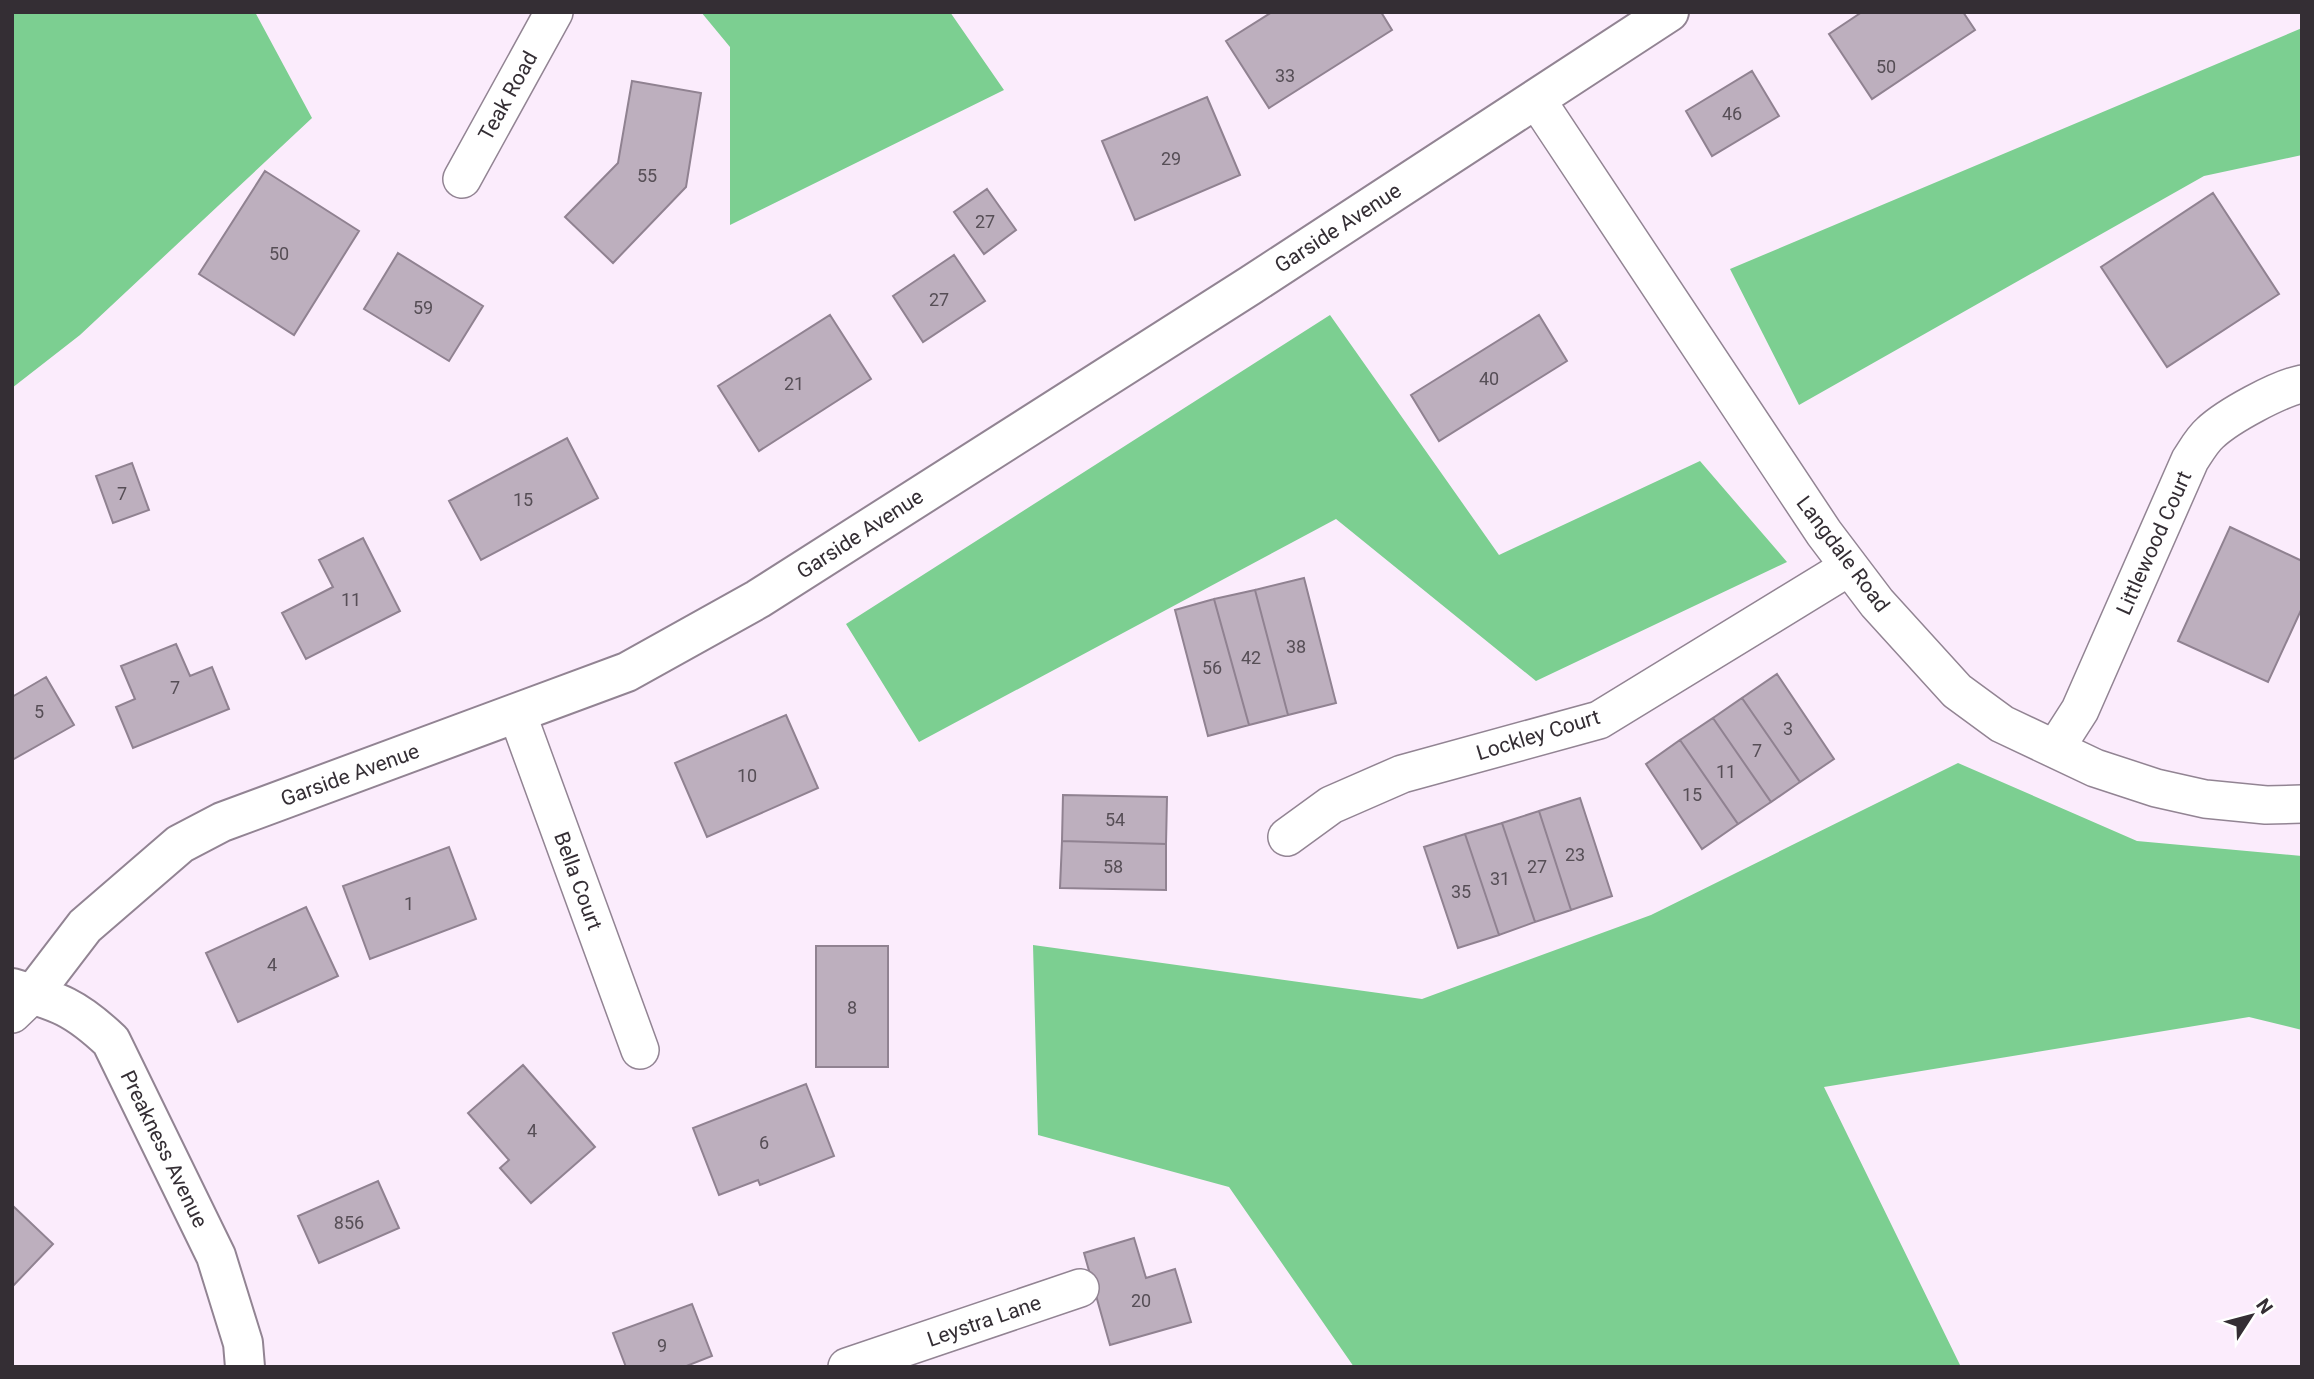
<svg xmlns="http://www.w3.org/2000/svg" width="2314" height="1379" viewBox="0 0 2314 1379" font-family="Roboto,sans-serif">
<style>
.forest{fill:#7ccf91}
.building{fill:#bdafbe;stroke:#908291;stroke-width:2}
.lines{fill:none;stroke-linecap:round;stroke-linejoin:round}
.street-casing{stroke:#928493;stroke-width:40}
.secondary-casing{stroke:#928493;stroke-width:42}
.street{stroke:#fff;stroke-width:37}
.secondary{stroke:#fff;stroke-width:38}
.labels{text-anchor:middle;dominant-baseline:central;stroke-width:6;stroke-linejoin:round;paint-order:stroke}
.number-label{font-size:18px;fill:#564e56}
.street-label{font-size:21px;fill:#342e34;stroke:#fff}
</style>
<rect width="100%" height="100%" fill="#fbecfc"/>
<path class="forest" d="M12 12H255L312 118 80 335 12 388Z
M701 12H950L1004 90 730 225V47Z
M2302 28V155L2204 176 1799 405 1730 269Z
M1330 315 1499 555 1700 461 1787 562 1536 681 1336 519 919 742 846 624Z
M1958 763 2137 841 2302 856V1030L2249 1017 1824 1087 1961 1367H1354L1229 1187 1038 1135 1033 945 1422 999 1651 915Z"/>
<path class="building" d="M1272 12H1381L1392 30 1269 108 1226 41Z
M1862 12H1963L1975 30 1872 99 1829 34Z
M1752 71 1779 116 1712 156 1686 111Z
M632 81 701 93 686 187 613 263 565 217 618 163Z
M1207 97 1240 175 1135 220 1102 141Z
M265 171 359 231 294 335 199 274Z
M987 189 1016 230 984 254 954 212Z
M2213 193 2279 294 2167 367 2101 267Z
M398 253 483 306 449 361 364 309Z
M954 255 985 301 923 342 893 296Z
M830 315 871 379 759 451 718 386Z
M1539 315 1567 361 1439 441 1411 395Z
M567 438 598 498 481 560 449 501Z
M132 463 149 510 113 523 96 476Z
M2230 527 2302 561V608L2268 682 2178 641Z
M363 538 400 611 306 659 282 613 333 587 319 560Z
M1304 578 1336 703 1288 715 1255 590Z
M1255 590 1288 715 1249 725 1214 599Z
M1214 599 1249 725 1208 736 1175 610Z
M176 644 190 676 212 667 229 709 133 748 116 707 135 699 121 666Z
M1777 674 1834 759 1800 782 1742 698Z
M46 677 74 725 12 760V697Z
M1742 698 1800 782 1771 802 1713 718Z
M786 715 818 788 707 837 675 763Z
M1713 718 1771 802 1738 824 1680 740Z
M1680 740 1738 824 1702 849 1646 764Z
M1063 795 1167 797 1166 844 1062 841Z
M1580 798 1612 896 1571 910 1539 811Z
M1539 811 1571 910 1535 922 1502 823Z
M1502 823 1535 922 1499 935 1465 834Z
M1465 834 1499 935 1458 948 1424 847Z
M1062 841 1166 844V890L1060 888Z
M449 847 476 919 370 959 343 886Z
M306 907 338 976 238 1022 206 953Z
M816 946H888V1067H816Z
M523 1065 595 1147 531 1203 500 1168 509 1160 468 1113Z
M806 1084 834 1156 760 1185 758 1180 719 1195 693 1128Z
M378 1181 399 1228 319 1263 298 1216Z
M13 1206 53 1244 12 1287V1206Z
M1134 1238 1146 1278 1175 1269 1191 1322 1110 1345 1084 1253Z
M692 1304 712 1356 684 1367H626L613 1333Z"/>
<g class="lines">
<g class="street-casing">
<path id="street" d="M1536 99 1824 533 1877 603 1957 691 2002 724 2095 768 2156 788 2205 799 2266 805 2302 804
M462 179 554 12
M517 713 640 1050
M2055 749 2080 710 2190 460C2196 451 2202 440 2210 433 2228 416 2278 389 2302 384
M1287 837 1331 805 1402 774 1599 720 1849 567
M12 1014 33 994
M847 1367 1080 1288"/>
</g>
<g class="secondary-casing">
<path id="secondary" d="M12 988C59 1002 75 1007 111 1041L216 1256 243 1343 245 1367
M33 994 85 926 180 844 222 822 627 672 758 599 1251 285 1669 12"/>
</g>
<use href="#street" class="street"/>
<use href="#secondary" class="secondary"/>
</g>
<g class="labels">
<g class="number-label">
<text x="1886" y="66">50</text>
<text x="1285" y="75">33</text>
<text x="1732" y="113">46</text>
<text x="1171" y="158">29</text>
<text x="647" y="175">55</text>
<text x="985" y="221">27</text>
<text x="279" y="253">50</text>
<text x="939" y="299">27</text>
<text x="423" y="307">59</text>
<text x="1489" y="378">40</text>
<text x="794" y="383">21</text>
<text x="122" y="493">7</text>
<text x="523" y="499">15</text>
<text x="351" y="599">11</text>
<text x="1296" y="646">38</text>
<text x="1251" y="657">42</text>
<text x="1212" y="667">56</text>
<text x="175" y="687">7</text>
<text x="39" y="711">5</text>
<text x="1788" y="728">3</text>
<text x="1757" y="750">7</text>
<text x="1726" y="771">11</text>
<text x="747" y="775">10</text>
<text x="1692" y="794">15</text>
<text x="1115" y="819">54</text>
<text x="1575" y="854">23</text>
<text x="1113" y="866">58</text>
<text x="1537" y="866">27</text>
<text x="1500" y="878">31</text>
<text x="1461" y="891">35</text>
<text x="409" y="903">1</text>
<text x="272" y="964">4</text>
<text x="852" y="1007">8</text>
<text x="532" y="1130">4</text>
<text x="764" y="1142">6</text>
<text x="349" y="1222">856</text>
<text x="1141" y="1300">20</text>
<text x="662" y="1345">9</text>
</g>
<g class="street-label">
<text transform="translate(508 96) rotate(-61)">Teak Road</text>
<text transform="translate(1338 228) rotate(-33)">Garside Avenue</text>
<text transform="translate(860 534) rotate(-33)">Garside Avenue</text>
<text transform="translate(2154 543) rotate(-66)">Littlewood Court</text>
<text transform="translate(1843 554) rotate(53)">Langdale Road</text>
<text transform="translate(1538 735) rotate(-17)">Lockley Court</text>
<text transform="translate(350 775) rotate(-20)">Garside Avenue</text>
<text transform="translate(578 881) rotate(70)">Bella Court</text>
<text transform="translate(164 1149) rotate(64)">Preakness Avenue</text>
<text transform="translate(984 1321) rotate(-19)">Leystra Lane</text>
</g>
</g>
<rect width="2314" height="1379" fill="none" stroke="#342e34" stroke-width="28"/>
<g transform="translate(2251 1316) rotate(54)" stroke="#ffffff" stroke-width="5" paint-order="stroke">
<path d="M0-5L12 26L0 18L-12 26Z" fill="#342e34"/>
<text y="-10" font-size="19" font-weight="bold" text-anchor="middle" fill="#342e34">N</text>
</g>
</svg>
